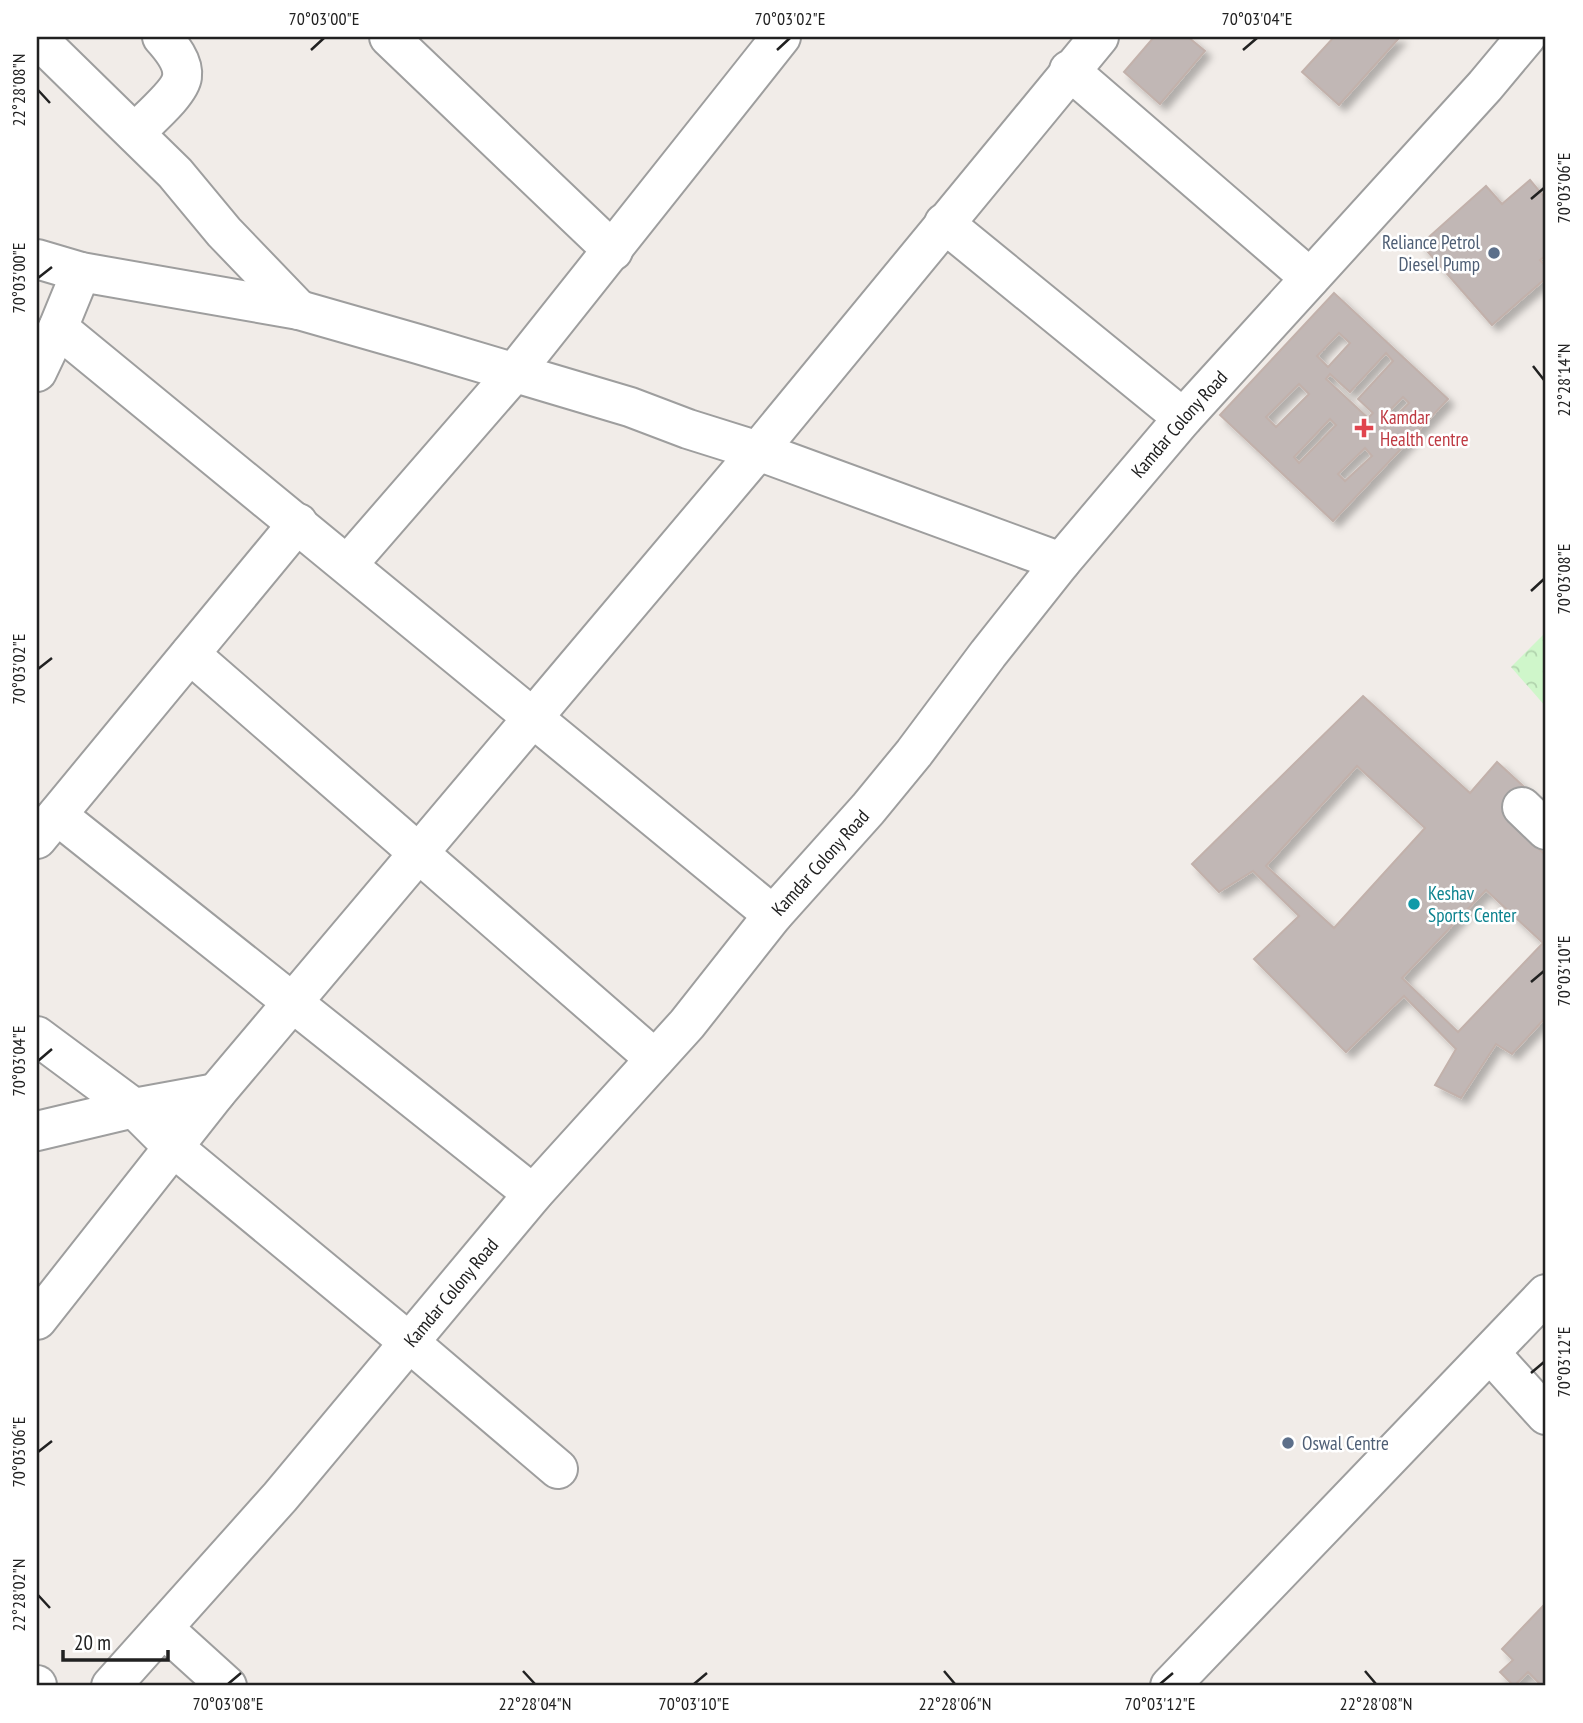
<svg xmlns="http://www.w3.org/2000/svg" width="1583" height="1723" viewBox="0 0 1583 1723" font-family="'PT Sans Narrow',sans-serif">
<style>
.park{fill:url(#park-crowns)}
.building{fill:#c1b7b5;stroke:#c2b1ab;stroke-width:2;fill-rule:evenodd;filter:url(#shadow)}
.lines{fill:none;stroke-linecap:round;stroke-linejoin:round}
.minor-casing{stroke:#9e9e9e;stroke-width:42}
.minor{stroke:#fff;stroke-width:38}
.ticks{fill:none;stroke:#212121;stroke-width:2.5}
.service-dot{fill:#5c6f8a;stroke:#fff;stroke-width:2.5}
.health-dot{fill:#e0444e;stroke:#fff;stroke-width:2.5}
.culture-dot{fill:#0f9aa8;stroke:#fff;stroke-width:2.5}
.labels{text-anchor:middle;dominant-baseline:central;stroke-width:5;stroke-linejoin:round;paint-order:stroke}
.service-label{font-size:19px;fill:#4e5e75;stroke:#fff;text-anchor:end}
.health-label{font-size:19px;fill:#be3a42;stroke:#fff;text-anchor:start}
.street-label{font-size:19px;fill:#212121;stroke:#fff}
.culture-label{font-size:19px;fill:#0d838f;stroke:#fff;text-anchor:start}
.neatline{fill:none;stroke:#212121;stroke-width:2.5}
.ticks-label{font-size:18px;text-anchor:middle;fill:#212121}
</style>
<defs>
<pattern id="park-crowns" width="20" height="18" patternUnits="userSpaceOnUse" patternTransform="scale(1.75)"><rect width="20" height="18" fill="#cff6ca"/><path d="M2 6a3 3 0 1 1 6 0M12 15a3 3 0 1 1 6 0" fill="none" stroke="#b1d3ad"/></pattern>
<filter id="shadow"><feDropShadow dx="6" dy="6" stdDeviation="3.5" flood-color="#0004"/></filter>
</defs>
<rect width="100%" height="100%" fill="#f1ece8"/>
<path class="park" d="M1546 632V707L1511 667Z"/>
<path class="building" d="M1154 37H1188L1205 51 1160 104 1124 72Z
M1334 37H1400L1339 105 1302 72Z
M1530 180 1546 199V255L1540 260 1546 267V278L1492 325 1421 244 1486 186 1502 204Z
M1334 293 1448 399 1333 521 1220 415ZM1339 333 1350 343 1328 367 1317 356ZM1386 353 1393 361 1358 399 1373 413 1368 418 1326 379 1330 374 1350 392ZM1299 384 1309 394 1276 427 1266 417ZM1403 397 1409 403 1392 420 1386 414ZM1330 419 1336 425 1299 463 1294 457ZM1365 448 1372 456 1345 481 1338 474Z
M1363 696 1470 793 1497 762 1546 807 1534 844 1546 856V1017L1512 1054 1496 1044 1461 1098 1435 1085 1456 1049 1404 996 1346 1052 1254 959 1299 916 1253 871 1219 892 1192 864ZM1357 766 1425 828 1334 928 1266 866ZM1486 890 1543 943 1458 1032 1402 978Z
M1544 1605 1546 1607V1686H1542L1528 1672 1514 1686 1500 1672 1513 1660 1502 1649Z"/>
<g class="lines">
<g class="minor-casing">
<g id="minor">
<path d="M389 37 613 251"/>
<path d="M37 38 175 173 224 232 299 310"/>
<path d="M1069 70 1310 278"/>
<path d="M135 133C146 121 180 93 182 77 184 62 171 47 162 37"/>
<path d="M944 223 1183 418"/>
<path d="M37 259 81 272 299 310 418 344 630 407 688 429 758 451 1061 562"/>
<path d="M58 328 773 915"/>
<path d="M37 372 58 328 81 272"/>
<path d="M348 564 514 373 781 37"/>
<path d="M190 654 655 1059"/>
<path d="M1522 807 1546 830"/>
<path d="M57 815 533 1194"/>
<path d="M37 839 298 523"/>
<path d="M37 1036 134 1108 173 1147 410 1343 558 1469"/>
<path d="M37 1131 134 1108 216 1093"/>
<path d="M37 1320 216 1093 758 451 1099 37"/>
<path d="M1490 1353 1546 1415"/>
<path d="M163 1628 227 1686"/>
<path d="M37 1685V1686"/>
<path id="s1" d="M111 1686 280 1497 533 1194 687 1024 773 915 868 809 914 753 988 654 1061 562 1183 418 1485 86 1526 37"/>
<path d="M1170 1686 1546 1294"/>
</g>
</g>
<use href="#minor" class="minor"/>
</g>
<path class="ticks" d="M311 50 324 38M777 50 790 38M1243 50 1257 38M38 90 50 103M1531 199 1544 188M38 278 52 267M1533 366 1544 380M1531 591 1544 579M38 669 52 658M1531 982 1544 971M38 1061 52 1049M1531 1373 1544 1362M38 1452 52 1441M38 1595 50 1608M523 1671 535 1684M944 1671 955 1684M1365 1671 1376 1684M228 1684 241 1673M694 1684 707 1673M1160 1684 1173 1673"/>
<g class="service-dot">
<circle cx="1494" cy="253" r="7"/>
<circle cx="1288" cy="1443" r="7"/>
</g>
<path class="health-dot" d="M1360.5 417.5h7v7h7v7h-7v7h-7v-7h-7v-7h7z"/>
<circle class="culture-dot" cx="1414" cy="904" r="7"/>
<g class="labels">
<g class="service-label">
<text x="1480" y="242">Reliance Petrol<tspan x="1480" dy="22">Diesel Pump</tspan></text>
<text x="1302" y="1443" text-anchor="start">Oswal Centre</text>
</g>
<g class="health-label">
<text x="1380" y="417">Kamdar<tspan x="1380" dy="22">Health centre</tspan></text>
</g>
<g class="street-label">
<text stroke="none"><textPath href="#s1" startOffset="1654">Kamdar Colony Road</textPath></text>
<text stroke="none"><textPath href="#s1" startOffset="1087">Kamdar Colony Road</textPath></text>
<text stroke="none"><textPath href="#s1" startOffset="520">Kamdar Colony Road</textPath></text>
</g>
<g class="culture-label">
<text x="1428" y="893">Keshav<tspan x="1428" dy="22">Sports Center</tspan></text>
</g>
</g>
<rect width="1583" height="1723" fill="none" stroke="#ffffff" stroke-width="77"/>
<path d="M63 1650v10h105v-10" fill="none" stroke="#212121" stroke-width="3.5"/>
<text x="74" y="1650" font-size="21" fill="#212121" stroke="#ffffff" stroke-width="5" paint-order="stroke">20 m</text>
<rect x="38" y="38" width="1506" height="1646" class="neatline"/>
<g class="ticks-label">
<text x="324" y="25">70°03'00"E</text>
<text x="790" y="25">70°03'02"E</text>
<text x="1257" y="25">70°03'04"E</text>
<text transform="translate(19 90) rotate(-90)" y="6">22°28'08"N</text>
<text transform="translate(1564 188) rotate(-90)" y="6">70°03'06"E</text>
<text transform="translate(19 278) rotate(-90)" y="6">70°03'00"E</text>
<text transform="translate(1564 380) rotate(-90)" y="6">22°28'14"N</text>
<text transform="translate(1564 579) rotate(-90)" y="6">70°03'08"E</text>
<text transform="translate(19 669) rotate(-90)" y="6">70°03'02"E</text>
<text transform="translate(1564 971) rotate(-90)" y="6">70°03'10"E</text>
<text transform="translate(19 1061) rotate(-90)" y="6">70°03'04"E</text>
<text transform="translate(1564 1362) rotate(-90)" y="6">70°03'12"E</text>
<text transform="translate(19 1452) rotate(-90)" y="6">70°03'06"E</text>
<text transform="translate(19 1595) rotate(-90)" y="6">22°28'02"N</text>
<text x="228" y="1710">70°03'08"E</text>
<text x="535" y="1710">22°28'04"N</text>
<text x="694" y="1710">70°03'10"E</text>
<text x="955" y="1710">22°28'06"N</text>
<text x="1160" y="1710">70°03'12"E</text>
<text x="1376" y="1710">22°28'08"N</text>
</g>
</svg>
